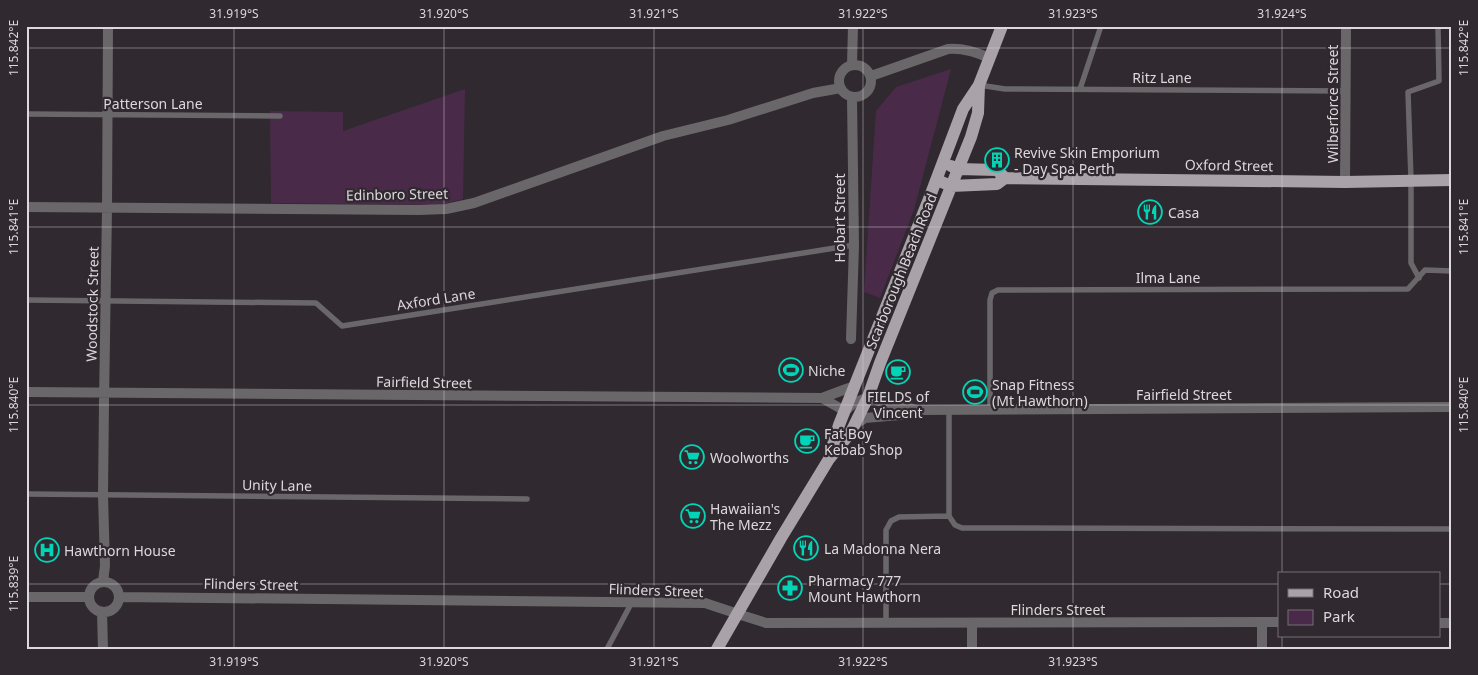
<svg xmlns="http://www.w3.org/2000/svg" width="1478" height="675" viewBox="0 0 1478 675" font-family="'Noto Sans',sans-serif">
<style>
.green{fill:#4a2a49}
.lines{fill:none;stroke-linecap:round;stroke-linejoin:round}
.service{stroke:#6a676a;stroke-width:5.5}
.minor{stroke:#6a676a;stroke-width:10}
.tertiary{stroke:#6a676a;stroke-width:10}
.primary{stroke:#a9a2a8;stroke-width:12}
.ticks{fill:none;stroke:#dcd8dc;stroke-width:1;stroke-opacity:0.45}
.labels{text-anchor:middle;dominant-baseline:central;stroke-width:4.5;stroke-linejoin:round;paint-order:stroke}
.street-label{font-size:14px;fill:#dcd8dc;stroke:#30292f}
.poi-label{font-size:14px;fill:#dcd8dc;stroke:#30292f;text-anchor:start}
.neatline{fill:none;stroke:#dcd8dc;stroke-width:2}
.ticks-label{font-size:12px;text-anchor:middle;fill:#dcd8dc}
</style>
<rect width="100%" height="100%" fill="#30292f"/>
<path class="green" d="M951 69 914 210 880 298 864 292 876 111 896 87Z
M465 89 463 199 439 205 271 203 270 111 343 112V131Z"/>
<g class="lines">
<path class="service" d="M979 85 1005 89 1345 91
M1080 89 1101 26
M26 114 280 116
M1419 278 1411 263V180L1408 92 1439 81 1438 26
M26 300 316 303 342 326 854 245
M949 409V516L955 525 962 528 1452 529
M990 409V300L992 293 998 290 1408 289 1425 270 1452 271
M26 494 527 499
M886 623V530L891 521 899 517 949 516
M607 649 632 602"/>
<path class="minor" d="M839 81a16 16 0 1 1 32 0a16 16 0 1 1-32 0Z
M852 65 853 26
M871 76 948 49C964 48 975 52 990 58
M1345 182 1346 26
M26 207 419 210 446 209 474 203 663 136 728 120 813 93 841 88
M851 339 854 245 852 97
M26 392 822 398 846 389 855 386
M822 398 845 411 854 403 868 397 890 405H900L916 410
M854 425 865 418 900 415 916 410 1452 407
M103 581 105 566 103 495 104 403 107 208 108 26
M89 597a15 15 0 1 1 30 0a15 15 0 1 1-30 0Z
M26 597H89
M120 597 705 603 738 614
M102 612 103 649
M972 623V649
M1262 649V622"/>
<path class="tertiary" d="M738 614 766 623 1279 622
M1439 623H1452"/>
<path class="primary" d="M951 166 958 169 997 170 1005 178
M937 180 951 186 997 184 1005 178 1345 182 1452 180
M831 451 839 425 929 199 963 109 979 85 1002 26
M717 649 781 538 829 459 851 432 868 397 880 363 971 137 978 113 979 85"/>
</g>
<path class="ticks" d="M234 26V649M444 26V649M654 26V649M863 26V649M1073 26V649M1282 26V574M26 48H1452M26 227H1452M26 405H1452M26 584H1279M1439 584H1452M1282 636V649"/>
<defs>
<g id="building-ring" transform="scale(1.25)"><circle r="9.5" fill="#30292f" stroke="#00d5b7" stroke-width="1.5"/><path d="M-4-6H4V6H1V3H-1V6H-4ZM-2.5-4.3h1.7v1.8h-1.7ZM.8-4.3h1.7v1.8H.8ZM-2.5-1h1.7V.8h-1.7ZM.8-1h1.7V.8H.8Z" fill="#00d5b7"/></g>
<g id="restaurant-ring" transform="scale(1.25)"><circle r="9.5" fill="#30292f" stroke="#00d5b7" stroke-width="1.5"/><path d="M-5-6h1v4h1v-4h1v4h1v-4h1v5L-1.5 .5V6h-2V.5L-5-1ZM5-6V6H3V1.5H1.5Q1.5-4 5-6Z" fill="#00d5b7"/></g>
<g id="stadium-ring" transform="scale(1.25)"><circle r="9.5" fill="#30292f" stroke="#00d5b7" stroke-width="1.5"/><path d="M0-5a6.5 5 0 1 0 0 10a6.5 5 0 1 0 0-10ZM-3.5-1.8h7v3.6h-7Z" fill="#00d5b7"/></g>
<g id="cafe-ring" transform="scale(1.25)"><circle r="9.5" fill="#30292f" stroke="#00d5b7" stroke-width="1.5"/><path d="M-5.5-4.5H6V0H3Q3 3.5 0 3.5H-2.5Q-5.5 3.5-5.5 0ZM3-3.2v2h1.7v-2ZM-6 4.5H4V6H-6Z" fill="#00d5b7"/></g>
<g id="supermarket-ring" transform="scale(1.25)"><circle r="9.5" fill="#30292f" stroke="#00d5b7" stroke-width="1.5"/><path d="M-6-5.5h2.5l.6 2H6L4.5 2H-2.5L-4.4-4H-6ZM-1.5 3.2a1.3 1.3 0 1 0 .1 0ZM3 3.2a1.3 1.3 0 1 0 .1 0Z" fill="#00d5b7"/></g>
<g id="hospital-ring" transform="scale(1.25)"><circle r="9.5" fill="#30292f" stroke="#00d5b7" stroke-width="1.5"/><path d="M-5-5h3v3.5h4V-5h3V5h-3V1.5h-4V5h-3Z" fill="#00d5b7"/></g>
<g id="pharmacy-ring" transform="scale(1.25)"><circle r="9.5" fill="#30292f" stroke="#00d5b7" stroke-width="1.5"/><path d="M-2-6h4v4h4v4h-4v4h-4v-4h-4v-4h4Z" fill="#00d5b7"/></g>
</defs>
<g fill-rule="evenodd">
<use href="#building-ring" x="997" y="160"/>
<use href="#restaurant-ring" x="1150" y="212"/>
<use href="#stadium-ring" x="791" y="370"/>
<use href="#cafe-ring" x="898" y="372"/>
<use href="#stadium-ring" x="975" y="392"/>
<use href="#cafe-ring" x="807" y="441"/>
<use href="#supermarket-ring" x="692" y="457"/>
<use href="#supermarket-ring" x="693" y="516"/>
<use href="#restaurant-ring" x="806" y="548"/>
<use href="#hospital-ring" x="47" y="550"/>
<use href="#pharmacy-ring" x="790" y="588"/>
</g>
<g class="labels">
<g class="street-label">
<text x="1162" y="77">Ritz Lane</text>
<text x="153" y="103">Patterson Lane</text>
<text transform="translate(1332 104) rotate(-90)">Wilberforce Street</text>
<text transform="translate(1229 165) rotate(1)">Oxford Street</text>
<text transform="translate(397 194) rotate(-1)">Edinboro Street</text>
<text transform="translate(839 218) rotate(-90)">Hobart Street</text>
<text transform="translate(901 271) rotate(-68)">Scarborough Beach Road</text>
<text x="1168" y="277">Ilma Lane</text>
<text transform="translate(436 299) rotate(-9)">Axford Lane</text>
<text transform="translate(92 304) rotate(-89)">Woodstock Street</text>
<text transform="translate(424 382) rotate(1)">Fairfield Street</text>
<text x="1184" y="394">Fairfield Street</text>
<text transform="translate(277 485) rotate(1)">Unity Lane</text>
<text transform="translate(251 584) rotate(1)">Flinders Street</text>
<text transform="translate(656 590) rotate(2)">Flinders Street</text>
<text x="1058" y="609">Flinders Street</text>
</g>
<g class="poi-label">
<text x="1014" y="152">Revive Skin Emporium<tspan x="1014" dy="16">- Day Spa Perth</tspan></text>
<text x="1168" y="212">Casa</text>
<text x="808" y="370">Niche</text>
<text x="992" y="384">Snap Fitness<tspan x="992" dy="16">(Mt Hawthorn)</tspan></text>
<text x="898" y="396" text-anchor="middle">FIELDS of<tspan x="898" dy="16">Vincent</tspan></text>
<text x="824" y="433">Fat Boy<tspan x="824" dy="16">Kebab Shop</tspan></text>
<text x="710" y="457">Woolworths</text>
<text x="710" y="508">Hawaiian's<tspan x="710" dy="16">The Mezz</tspan></text>
<text x="824" y="548">La Madonna Nera</text>
<text x="64" y="550">Hawthorn House</text>
<text x="808" y="580">Pharmacy 777<tspan x="808" dy="16">Mount Hawthorn</tspan></text>
</g>
</g>
<rect width="1478" height="675" fill="none" stroke="#30292f" stroke-width="55"/>
<rect x="1278" y="572" width="162" height="65" fill="#30292f" stroke="#756f74"/>
<rect x="1288" y="589" width="25" height="8" fill="#a9a2a8" stroke="#756f74"/>
<text x="1323" y="598" font-size="15" fill="#dcd8dc">Road</text>
<rect x="1288" y="610" width="25" height="15" fill="#4a2a49" stroke="#756f74"/>
<text x="1323" y="622" font-size="15" fill="#dcd8dc">Park</text>
<rect x="28" y="28" width="1422" height="620" class="neatline"/>
<g class="ticks-label">
<text x="234" y="18">31.919°S</text>
<text x="444" y="18">31.920°S</text>
<text x="654" y="18">31.921°S</text>
<text x="863" y="18">31.922°S</text>
<text x="1073" y="18">31.923°S</text>
<text x="1282" y="18">31.924°S</text>
<text transform="translate(1464 48) rotate(-90)" y="4">115.842°E</text>
<text transform="translate(14 48) rotate(-90)" y="4">115.842°E</text>
<text transform="translate(1464 227) rotate(-90)" y="4">115.841°E</text>
<text transform="translate(14 227) rotate(-90)" y="4">115.841°E</text>
<text transform="translate(1464 405) rotate(-90)" y="4">115.840°E</text>
<text transform="translate(14 405) rotate(-90)" y="4">115.840°E</text>
<text transform="translate(14 584) rotate(-90)" y="4">115.839°E</text>
<text x="234" y="666">31.919°S</text>
<text x="444" y="666">31.920°S</text>
<text x="654" y="666">31.921°S</text>
<text x="863" y="666">31.922°S</text>
<text x="1073" y="666">31.923°S</text>
</g>
</svg>
